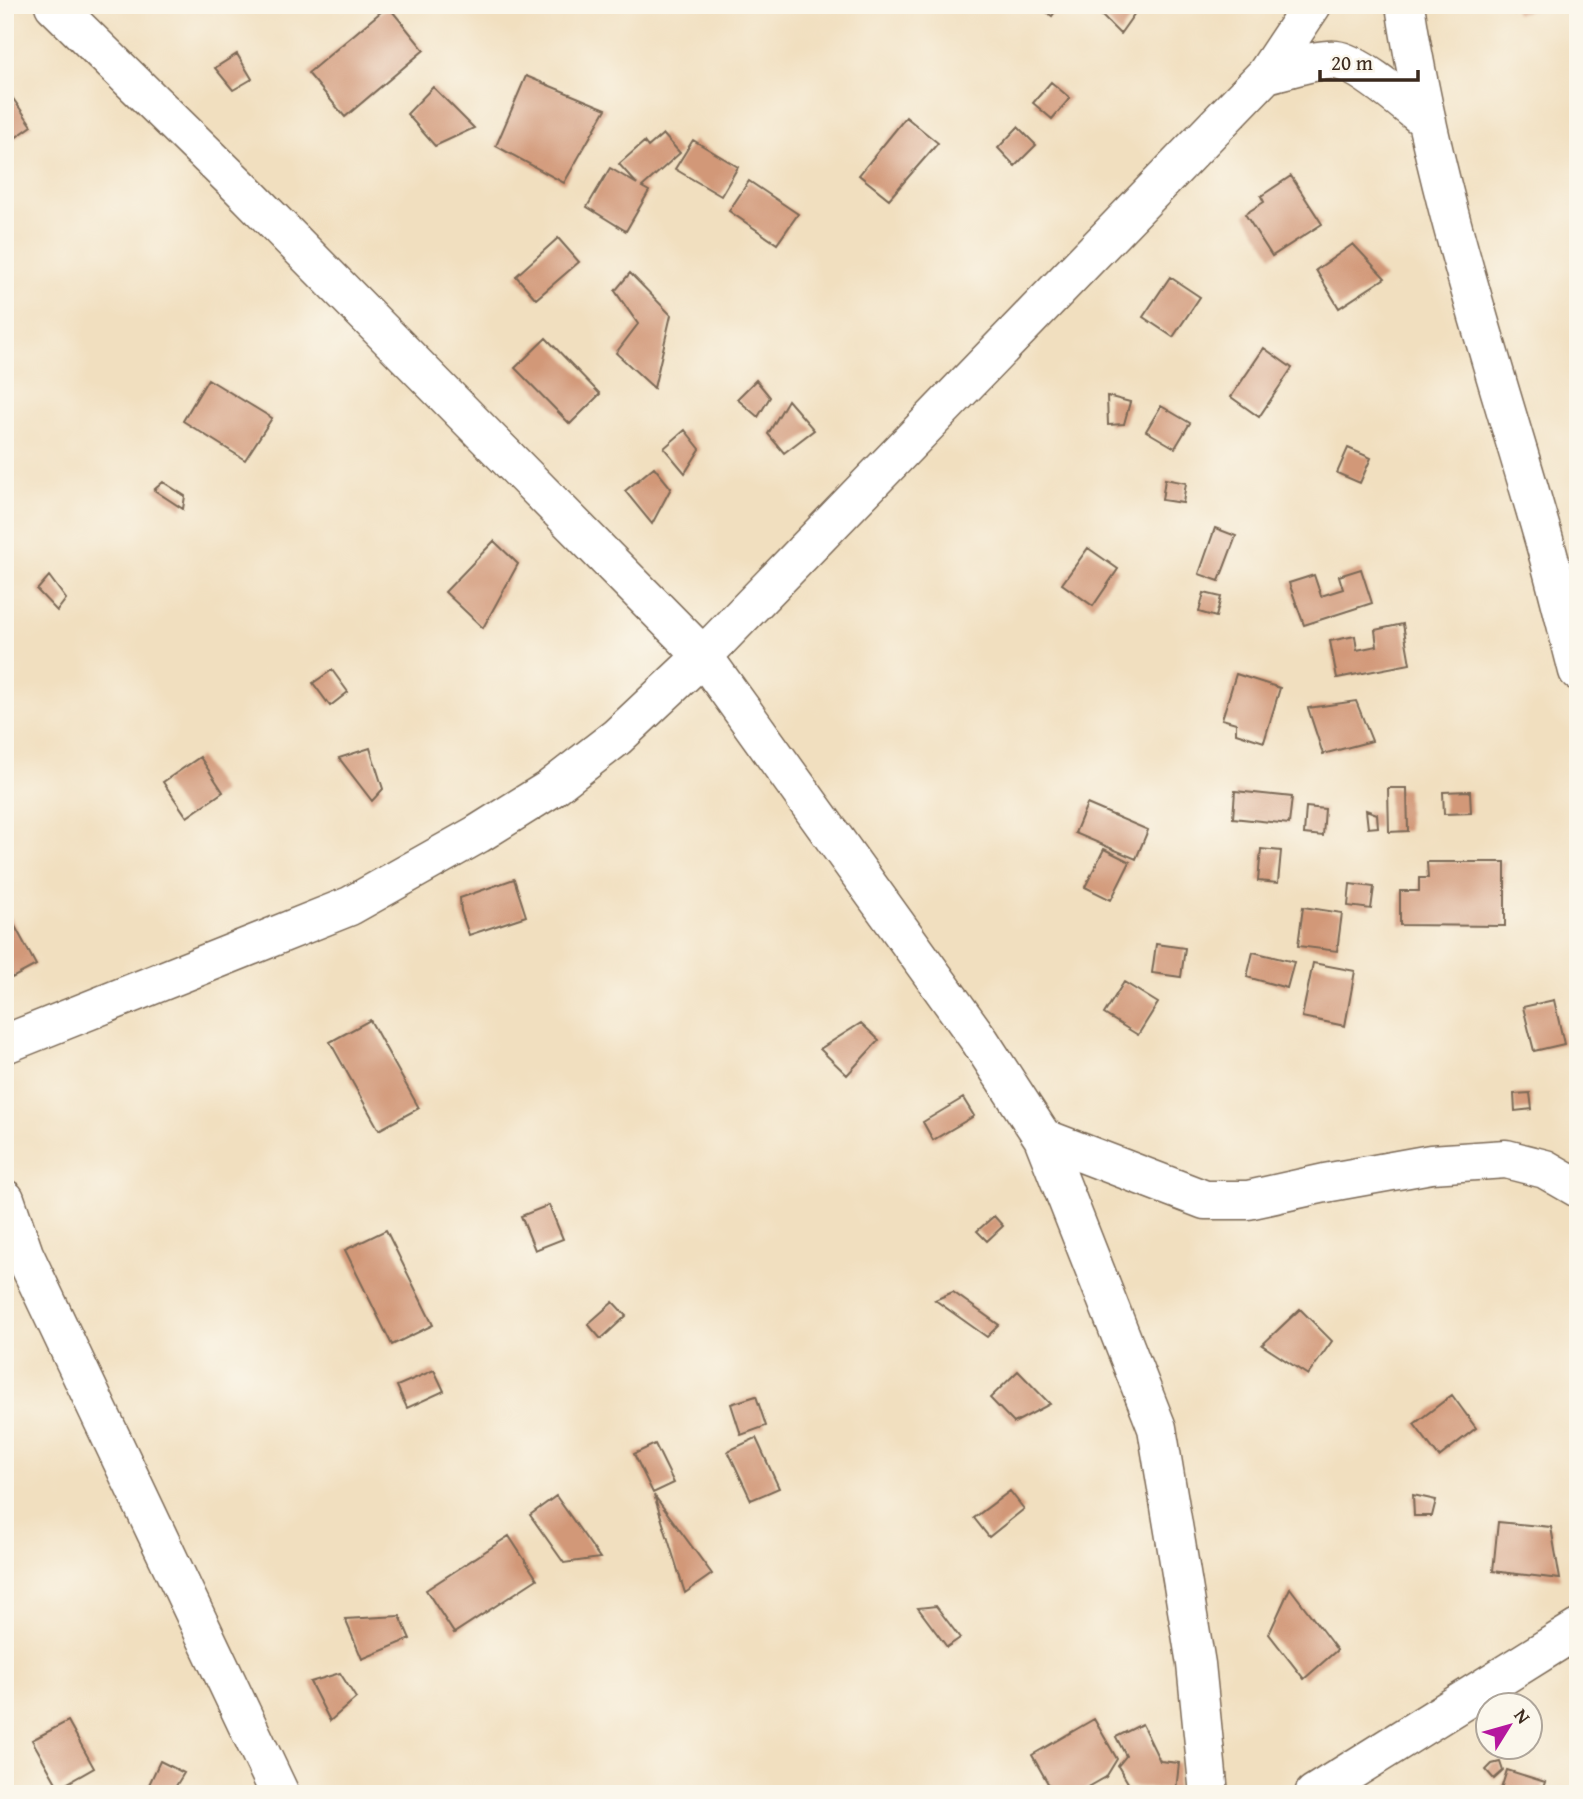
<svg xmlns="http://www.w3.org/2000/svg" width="1583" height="1799" viewBox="0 0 1583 1799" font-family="'Gentium Book Plus',serif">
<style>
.building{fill:#d29878}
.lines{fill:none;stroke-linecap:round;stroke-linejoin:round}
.minor-casing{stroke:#7b6956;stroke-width:41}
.minor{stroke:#fff;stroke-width:38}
</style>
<rect width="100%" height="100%" fill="#fbf7ec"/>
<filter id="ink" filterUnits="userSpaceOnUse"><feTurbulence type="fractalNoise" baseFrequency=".0143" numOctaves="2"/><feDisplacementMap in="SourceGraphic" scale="14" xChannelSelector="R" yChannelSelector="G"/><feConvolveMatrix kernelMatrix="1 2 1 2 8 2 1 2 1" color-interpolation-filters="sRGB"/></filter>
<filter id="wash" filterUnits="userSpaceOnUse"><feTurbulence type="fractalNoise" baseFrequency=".00686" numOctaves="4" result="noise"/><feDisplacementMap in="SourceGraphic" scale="28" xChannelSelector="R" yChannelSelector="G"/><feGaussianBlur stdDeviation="1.57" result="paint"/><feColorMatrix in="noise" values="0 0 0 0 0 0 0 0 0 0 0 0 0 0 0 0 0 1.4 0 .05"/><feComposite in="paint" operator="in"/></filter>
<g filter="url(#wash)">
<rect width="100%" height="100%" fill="#f1dfbf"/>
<g id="blocks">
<path class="building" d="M1037 5H1060L1052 16Z
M1110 5H1133L1137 10 1120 34 1100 14Z
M1513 5H1541V8L1516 14Z
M388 6 424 50 345 117 308 73Z
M237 54 252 79 233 90 215 68Z
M526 76 606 109 564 183 496 146Z
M1051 82 1070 98 1052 119 1033 103Z
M5 87 32 126 5 145Z
M433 87 474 128 435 146 407 114Z
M906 117 938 143 889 199 859 175Z
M1018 127 1036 145 1015 166 998 148Z
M663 134 680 153 642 187 649 191 626 231 587 207 610 168 637 184 619 164 644 142 648 147Z
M693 140 738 167 721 196 675 169Z
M1291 176 1322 224 1272 256 1245 214 1264 202 1261 196Z
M749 181 798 214 777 244 729 211Z
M558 238 579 262 536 299 516 276Z
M1353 244 1385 278 1339 308 1316 270Z
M630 273 671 315 654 388 616 353 638 324 615 291Z
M1170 277 1200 297 1173 337 1143 317Z
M546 338 600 394 570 424 515 368Z
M1264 348 1292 368 1259 417 1231 397Z
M208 379 272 418 245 460 183 421Z
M756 380 770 397 758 417 737 399Z
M1107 396 1130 402 1124 424 1108 425Z
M788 400 814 430 784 453 768 434Z
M1161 406 1190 423 1175 448 1146 431Z
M685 430 700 449 685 473 664 448Z
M1348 448 1371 458 1360 483 1337 473Z
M654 467 671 488 652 524 625 491Z
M1165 479 1186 483 1183 503 1162 500Z
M163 482 185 496 183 509 154 490Z
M1215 528 1236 536 1219 581 1199 574Z
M494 541 518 564 483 628 445 592Z
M1088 548 1118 569 1093 606 1062 584Z
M1361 569 1372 603 1304 625 1289 583 1314 575 1321 596 1343 589 1339 576Z
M49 576 66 599 57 611 37 590Z
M1204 593 1221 597 1216 617 1199 612Z
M1403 624 1410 664 1337 678 1330 641 1355 636 1357 650 1377 646 1375 630Z
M332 670 348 692 330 706 313 683Z
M1236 674 1280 688 1264 742 1236 733V723L1222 719Z
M1356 701 1372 741 1323 754 1308 708Z
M370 748 383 789 372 801 339 758Z
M200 757 223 792 187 817 163 782Z
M1388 788H1407L1408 831 1389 832Z
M1235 791 1292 797 1289 824 1233 818Z
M1470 791 1471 813 1444 814 1443 792Z
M1087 804 1148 830 1136 859 1075 833Z
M1306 807 1325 809 1323 836 1304 834Z
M1366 810 1377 814 1378 827 1368 828Z
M1104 849 1130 862 1111 900 1085 887Z
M1261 849 1281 851 1278 883 1258 881Z
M1427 862H1505V926L1400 925V891H1419V878H1428Z
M514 879 526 916 469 935 461 911 460 898Z
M1350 884 1374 887 1371 909 1348 906Z
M1303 907 1342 913 1337 951 1298 946Z
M10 917 36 965 12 978 5 965V919Z
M1156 944 1185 948 1181 977 1152 973Z
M1253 952 1294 962 1287 988 1247 977Z
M1313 963 1355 971 1345 1026 1302 1017Z
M1124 982 1158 1003 1138 1035 1104 1014Z
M1554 1000 1564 1044 1534 1051 1523 1007Z
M370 1020 419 1108 379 1130 330 1042Z
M861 1023 879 1040 847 1075 820 1049Z
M1530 1093 1532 1109 1515 1111 1514 1094Z
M963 1098 974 1116 933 1140 923 1122Z
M549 1205 563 1239 535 1250 521 1216Z
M994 1216 1003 1226 987 1241 977 1231Z
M386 1230 433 1325 392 1345 345 1250Z
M953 1292 999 1325 987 1337 935 1300Z
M613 1302 626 1316 601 1339 588 1324Z
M1300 1309 1332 1341 1308 1375 1262 1345Z
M434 1370 444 1391 407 1408 397 1386Z
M1018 1371 1050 1404 1014 1423 990 1398Z
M1452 1395 1476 1428 1439 1457 1414 1424Z
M756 1396 766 1426 741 1435 731 1404Z
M756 1438 779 1488 751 1500 728 1451Z
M655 1444 674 1483 653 1493 634 1454Z
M1010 1491 1024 1509 989 1537 974 1518Z
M654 1495 712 1574 685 1593Z
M1413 1495 1436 1500 1432 1516H1414Z
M556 1496 600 1558 564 1563 530 1515Z
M1498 1522 1551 1527 1560 1579 1493 1571Z
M509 1536 537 1579 454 1633 426 1590Z
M1290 1588 1337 1650 1304 1679 1269 1634Z
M936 1606 960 1638 947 1647 918 1608Z
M400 1616 410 1639 362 1659 345 1619Z
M340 1673 356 1698 330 1721 310 1682Z
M1094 1719 1117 1759 1106 1777 1076 1794H1054L1032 1755Z
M68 1721 94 1768 59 1788 32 1740Z
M1142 1724 1160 1761 1179 1763 1176 1791 1130 1786 1118 1766 1126 1756 1116 1737Z
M160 1761 184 1773 171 1794 146 1791Z
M1500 1762 1503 1771 1494 1779 1486 1770 1492 1764Z
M1507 1770 1545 1782 1541 1794H1510L1511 1792 1501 1789Z"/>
</g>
</g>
<g filter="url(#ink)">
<use href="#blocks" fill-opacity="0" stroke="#7b6956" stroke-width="2"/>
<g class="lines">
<g class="minor-casing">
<path id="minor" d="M54 5 238 185 703 656 980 1041 1043 1138 1157 1428 1196 1664 1209 1794
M1405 5C1432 185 1492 359 1542 533 1555 578 1566 625 1578 671
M1266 74C1285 70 1318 58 1336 60 1360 63 1407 105 1427 121
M5 1044 350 906 478 834 550 789 617 737 703 656 1266 74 1312 5
M1043 1138 1205 1200H1248L1325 1183 1431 1164 1506 1159 1545 1169 1578 1188
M5 1199 24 1254 280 1794
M1314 1794 1578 1629"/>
</g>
<use href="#minor" class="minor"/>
</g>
</g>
<rect width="1583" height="1799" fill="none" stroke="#fbf7ec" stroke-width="28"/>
<g transform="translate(1509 1726) rotate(53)"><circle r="33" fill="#fbf7ec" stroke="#aea59a" stroke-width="2"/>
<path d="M0-5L12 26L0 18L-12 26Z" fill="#b5179e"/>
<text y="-10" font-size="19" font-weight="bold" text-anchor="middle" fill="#3b2a1e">N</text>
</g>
<path d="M1320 70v10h98v-10" fill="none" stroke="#3b2a1e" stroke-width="3.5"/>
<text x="1331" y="70" font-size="21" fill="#3b2a1e" stroke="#fbf7ec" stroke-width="5" paint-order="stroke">20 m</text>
</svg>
